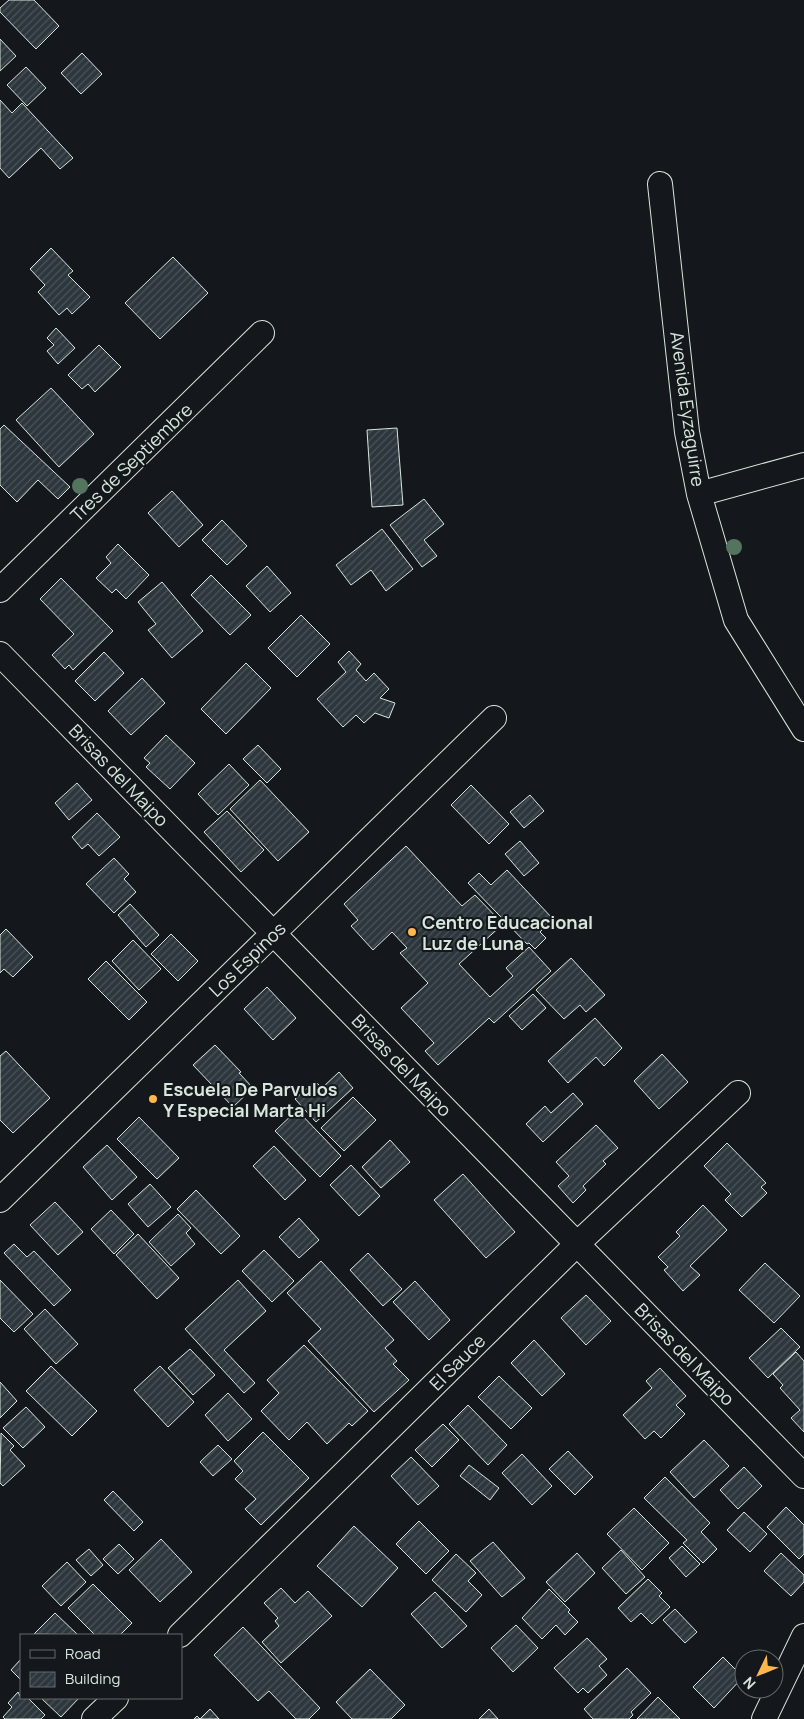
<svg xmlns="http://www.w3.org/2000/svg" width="804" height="1719" viewBox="0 0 804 1719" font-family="Manrope,sans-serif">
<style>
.building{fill:url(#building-hatch);stroke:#d8e6dc}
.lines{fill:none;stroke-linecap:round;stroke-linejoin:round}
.street-casing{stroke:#d8e6dc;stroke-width:26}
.street{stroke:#14181c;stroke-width:24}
.tree{fill:#55745f}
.poi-dot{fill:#ffb74d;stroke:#14181c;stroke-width:2}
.labels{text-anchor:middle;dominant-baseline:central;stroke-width:4;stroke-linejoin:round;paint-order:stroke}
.street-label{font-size:18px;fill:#d8e6dc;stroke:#14181c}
.poi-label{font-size:18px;font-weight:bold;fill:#d8e6dc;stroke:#14181c;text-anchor:start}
</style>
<defs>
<pattern id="building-hatch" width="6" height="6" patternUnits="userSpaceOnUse" patternTransform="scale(1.25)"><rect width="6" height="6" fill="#2c363c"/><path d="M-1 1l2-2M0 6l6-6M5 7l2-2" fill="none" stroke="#4a5358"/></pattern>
</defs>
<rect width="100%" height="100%" fill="#14181c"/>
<path class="building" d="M9 0H34L59 26 36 49 0 12V8Z
M0 39 16 56 0 71Z
M82 53 102 74 81 94 61 73Z
M26 67 46 88 27 106 7 85Z
M0 100 12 113 22 103 73 158 60 169 41 148 9 178 0 168Z
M51 248 73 271 68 275 90 297 72 314 67 308 59 315 38 292 45 285 30 269Z
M173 257 208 293 160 339 125 303Z
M56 328 75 348 58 364 47 351 54 345 47 338Z
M99 345 121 367 95 392 88 384 82 389 68 375Z
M51 388 94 434 59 467 16 420Z
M4 425 70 487 58 499 38 480 17 502 0 485V429Z
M397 428 403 505 372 507 367 430Z
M172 491 203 525 179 547 148 513Z
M424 499 444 524 424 540 437 556 422 567 390 525Z
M222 520 247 546 227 565 202 540Z
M382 529 413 569 386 591 371 570 351 585 336 565Z
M118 544 149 575 126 599 116 589 112 593 96 578 111 563 106 557Z
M267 566 291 593 270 612 246 586Z
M211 575 251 615 230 635 191 595Z
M61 578 113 631 73 670 69 665 65 669 52 655 74 634 40 599Z
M162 582 203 631 172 658 148 630 156 624 138 602Z
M301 615 330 644 297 677 268 648Z
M349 651 361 664 356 670 366 681 374 673 389 689 380 698 395 703 389 718 375 713 364 723 356 715 343 727 317 699 346 672 338 662Z
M104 652 124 673 95 701 75 681Z
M246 663 271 688 226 734 201 709Z
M142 678 165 703 131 735 108 711Z
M166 735 195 763 170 789 146 767 150 763 144 758Z
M258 745 281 769 267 783 243 759Z
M229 764 249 785 218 815 198 794Z
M260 780 309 832 278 861 230 809Z
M77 783 92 800 69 820 55 803Z
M471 785 509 824 489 844 451 805Z
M530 795 544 811 524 828 510 812Z
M227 811 264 850 241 872 204 832Z
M97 813 120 837 99 856 88 844 82 849 72 837Z
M520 841 539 863 524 876 505 854Z
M406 846 462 906 475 895 503 924 459 964 490 997 513 976 506 968 529 947 551 971 494 1023 489 1018 438 1065 425 1051 434 1043 401 1008 428 983 400 953 407 948 392 932 373 950 351 926 358 920 344 904Z
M114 858 129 874 124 879 136 892 114 913 86 884Z
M507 870 553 919 540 932 546 938 535 949 529 943 527 944 468 883 479 873 491 885Z
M130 904 159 935 146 947 118 915Z
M6 929 33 957 13 977 4 969 0 973V935Z
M171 934 198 961 178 981 151 954Z
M133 940 161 969 139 990 112 961Z
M571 958 605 995 586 1012 580 1005 564 1019 536 990Z
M106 961 147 1002 129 1020 88 979Z
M267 987 296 1018 273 1040 244 1009Z
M533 994 546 1008 522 1030 509 1016Z
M595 1018 622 1048 604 1066 596 1057 568 1083 548 1061Z
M215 1045 241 1072 239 1073 253 1088 233 1107 193 1065Z
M6 1051 50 1098 13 1133 0 1120V1056Z
M662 1054 688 1082 659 1109 634 1081Z
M339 1072 353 1088 316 1122 295 1099 315 1081 322 1088Z
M573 1093 583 1104 543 1142 526 1124 545 1106 551 1113Z
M353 1097 376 1120 344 1151 321 1128Z
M297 1110 341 1156 320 1177 275 1131Z
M139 1117 179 1158 157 1179 117 1139Z
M596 1125 618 1148 603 1161 606 1164 583 1186 586 1190 573 1203 558 1186 569 1176 556 1162Z
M390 1140 410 1162 381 1188 362 1167Z
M727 1143 766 1183 761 1187 767 1193 742 1217 725 1200 731 1194 704 1166Z
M107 1145 137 1177 112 1200 83 1167Z
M274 1146 306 1180 285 1200 253 1166Z
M351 1165 380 1196 359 1216 330 1185Z
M463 1174 515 1232 486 1258 434 1200Z
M150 1184 171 1207 148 1227 128 1204Z
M196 1190 240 1236 221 1254 177 1209Z
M55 1202 83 1232 58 1255 30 1225Z
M703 1205 727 1230 690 1266 700 1275 683 1291 664 1270 668 1267 658 1257 680 1236 676 1232Z
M111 1210 134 1234 114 1254 91 1229Z
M178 1214 191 1228 186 1233 195 1244 171 1266 149 1242Z
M299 1218 319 1240 299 1258 279 1237Z
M138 1234 179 1278 157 1299 116 1255Z
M14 1244 27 1257 34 1251 71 1290 54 1306 4 1253Z
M264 1250 294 1281 272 1302 242 1271Z
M368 1253 402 1289 383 1306 350 1270Z
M321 1261 394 1340 385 1348 397 1361 393 1364 409 1380 374 1412 308 1341 321 1329 287 1293Z
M765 1263 800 1296 774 1323 739 1290Z
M0 1280 33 1314 14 1332 0 1318Z
M238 1280 266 1311 224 1350 255 1383 244 1393 185 1329Z
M415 1281 450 1320 429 1340 393 1302Z
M586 1295 611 1321 586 1345 561 1318Z
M45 1309 78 1344 56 1364 24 1329Z
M781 1328 800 1347 768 1378 749 1358Z
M534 1340 565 1374 542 1396 511 1363Z
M304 1345 368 1411 352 1426 349 1423 327 1444 307 1422 289 1440 261 1411 279 1393 267 1380Z
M190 1349 215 1375 193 1395 168 1368Z
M796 1352 804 1361V1432L791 1418 800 1410 780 1388 783 1385 773 1374Z
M51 1366 97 1411 72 1436 26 1391Z
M160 1366 194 1402 168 1427 134 1390Z
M660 1368 686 1396 676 1405 685 1414 661 1438 654 1431 645 1439 623 1415 652 1388 646 1381Z
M499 1376 532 1408 511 1429 478 1397Z
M0 1382 17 1401 0 1418Z
M228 1393 252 1419 228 1441 205 1415Z
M468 1405 507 1445 488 1465 449 1424Z
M26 1407 45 1427 23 1448 3 1428Z
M443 1424 459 1440 432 1467 415 1450Z
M263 1432 309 1478 261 1525 245 1509 256 1499 235 1479 243 1471 234 1461Z
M1 1433 14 1446 10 1450 25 1466 3 1486 0 1483Z
M704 1440 729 1466 694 1498 670 1472Z
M218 1445 232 1459 213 1476 200 1462Z
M568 1451 593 1477 575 1495 549 1469Z
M522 1454 552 1486 532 1505 502 1473Z
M411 1457 439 1486 418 1505 391 1476Z
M469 1465 499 1488 490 1500 460 1476Z
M744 1467 762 1486 738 1509 720 1490Z
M665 1477 710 1523 701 1532 717 1549 703 1563 683 1543 687 1540 644 1498Z
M113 1491 143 1522 134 1531 104 1500Z
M786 1507 804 1525V1554L799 1559 767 1527Z
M634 1508 669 1543 642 1570 607 1534Z
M744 1512 767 1534 750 1552 727 1530Z
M419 1521 449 1551 426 1574 396 1544Z
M354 1526 398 1568 362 1607 317 1566Z
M161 1539 192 1572 160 1602 129 1570Z
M493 1542 525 1578 502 1597 470 1561Z
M119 1544 134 1559 118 1574 103 1559Z
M682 1546 700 1564 686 1577 669 1558Z
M89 1549 103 1565 91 1576 76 1560Z
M621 1550 645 1577 626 1594 602 1568Z
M577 1553 595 1573 565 1602 546 1582Z
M781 1553 804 1575V1582L791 1596 764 1571Z
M456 1554 476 1573 468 1581 482 1595 466 1612 432 1580Z
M67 1562 86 1582 61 1606 42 1586Z
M648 1579 662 1593 659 1596 670 1607 652 1624 641 1613 631 1622 618 1608Z
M93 1584 132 1623 120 1635H95L68 1608Z
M281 1588 295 1603 308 1591 332 1616 281 1663 262 1642 279 1626 275 1621 278 1618 264 1603Z
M549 1589 570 1610 568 1612 578 1622 565 1635 556 1625 542 1639 522 1618Z
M435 1592 467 1626 442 1648 411 1614Z
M675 1609 697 1632 685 1643 663 1620Z
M55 1613 78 1635 34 1634Z
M516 1625 538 1648 513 1672 491 1648Z
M243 1627 320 1708 309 1719H296L269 1691 258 1701 214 1655Z
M587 1638 607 1659 599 1666 607 1675 588 1693 583 1688 578 1693 554 1668Z
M723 1657 743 1677 714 1708 693 1687Z
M21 1659V1680L11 1670Z
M627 1668 651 1693 631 1712 633 1715 629 1719H593L584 1709Z
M370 1669 405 1705 391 1719H352L336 1702Z
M18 1692 21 1698H28L45 1715 41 1719H5L3 1717 12 1707 8 1703Z
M658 1697 680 1719H637Z
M41 1698H79L61 1717Z
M210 1709 219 1719H194L197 1716 200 1719Z
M489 1709 498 1719H479Z"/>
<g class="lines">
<g class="street-casing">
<path id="street" d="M660 184 687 432 699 494 736 620 804 729
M699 494 804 465
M0 590 262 333
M0 654 804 1476
M0 1200 494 718
M180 1635 577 1244 738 1093
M94 1719 116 1698
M764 1719 804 1636"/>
</g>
<use href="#street" class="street"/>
</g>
<g class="tree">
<circle cx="80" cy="486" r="8"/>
<circle cx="734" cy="547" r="8"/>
</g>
<g class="poi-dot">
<circle cx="412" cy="932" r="5"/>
<circle cx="153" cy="1099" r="5"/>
</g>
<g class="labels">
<g class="street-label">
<text transform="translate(688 409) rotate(82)">Avenida Eyzaguirre</text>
<text transform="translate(131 462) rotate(-44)">Tres de Septiembre</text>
<text transform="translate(119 775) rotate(46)">Brisas del Maipo</text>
<text transform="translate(247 959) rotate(-44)">Los Espinos</text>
<text transform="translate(402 1065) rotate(46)">Brisas del Maipo</text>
<text transform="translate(685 1354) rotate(46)">Brisas del Maipo</text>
<text transform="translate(457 1362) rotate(-45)">El Sauce</text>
</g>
<g class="poi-label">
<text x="422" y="922">Centro Educacional<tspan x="422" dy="21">Luz de Luna</tspan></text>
<text x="163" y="1089">Escuela De Parvulos<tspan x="163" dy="21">Y Especial Marta Hi</tspan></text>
</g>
</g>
<rect x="20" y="1634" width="162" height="65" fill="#14181c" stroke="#626a69"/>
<rect x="30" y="1650" width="25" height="8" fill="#14181c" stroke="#626a69"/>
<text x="65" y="1659" font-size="15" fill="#d8e6dc">Road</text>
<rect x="30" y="1672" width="25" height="15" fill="url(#building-hatch)" stroke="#626a69"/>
<text x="65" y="1684" font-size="15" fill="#d8e6dc">Building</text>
<g transform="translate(759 1674) rotate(227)"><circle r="24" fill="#14181c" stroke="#626a69"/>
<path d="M0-4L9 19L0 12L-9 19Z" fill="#ffb74d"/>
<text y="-8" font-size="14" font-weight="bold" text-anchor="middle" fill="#d8e6dc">N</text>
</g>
</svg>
